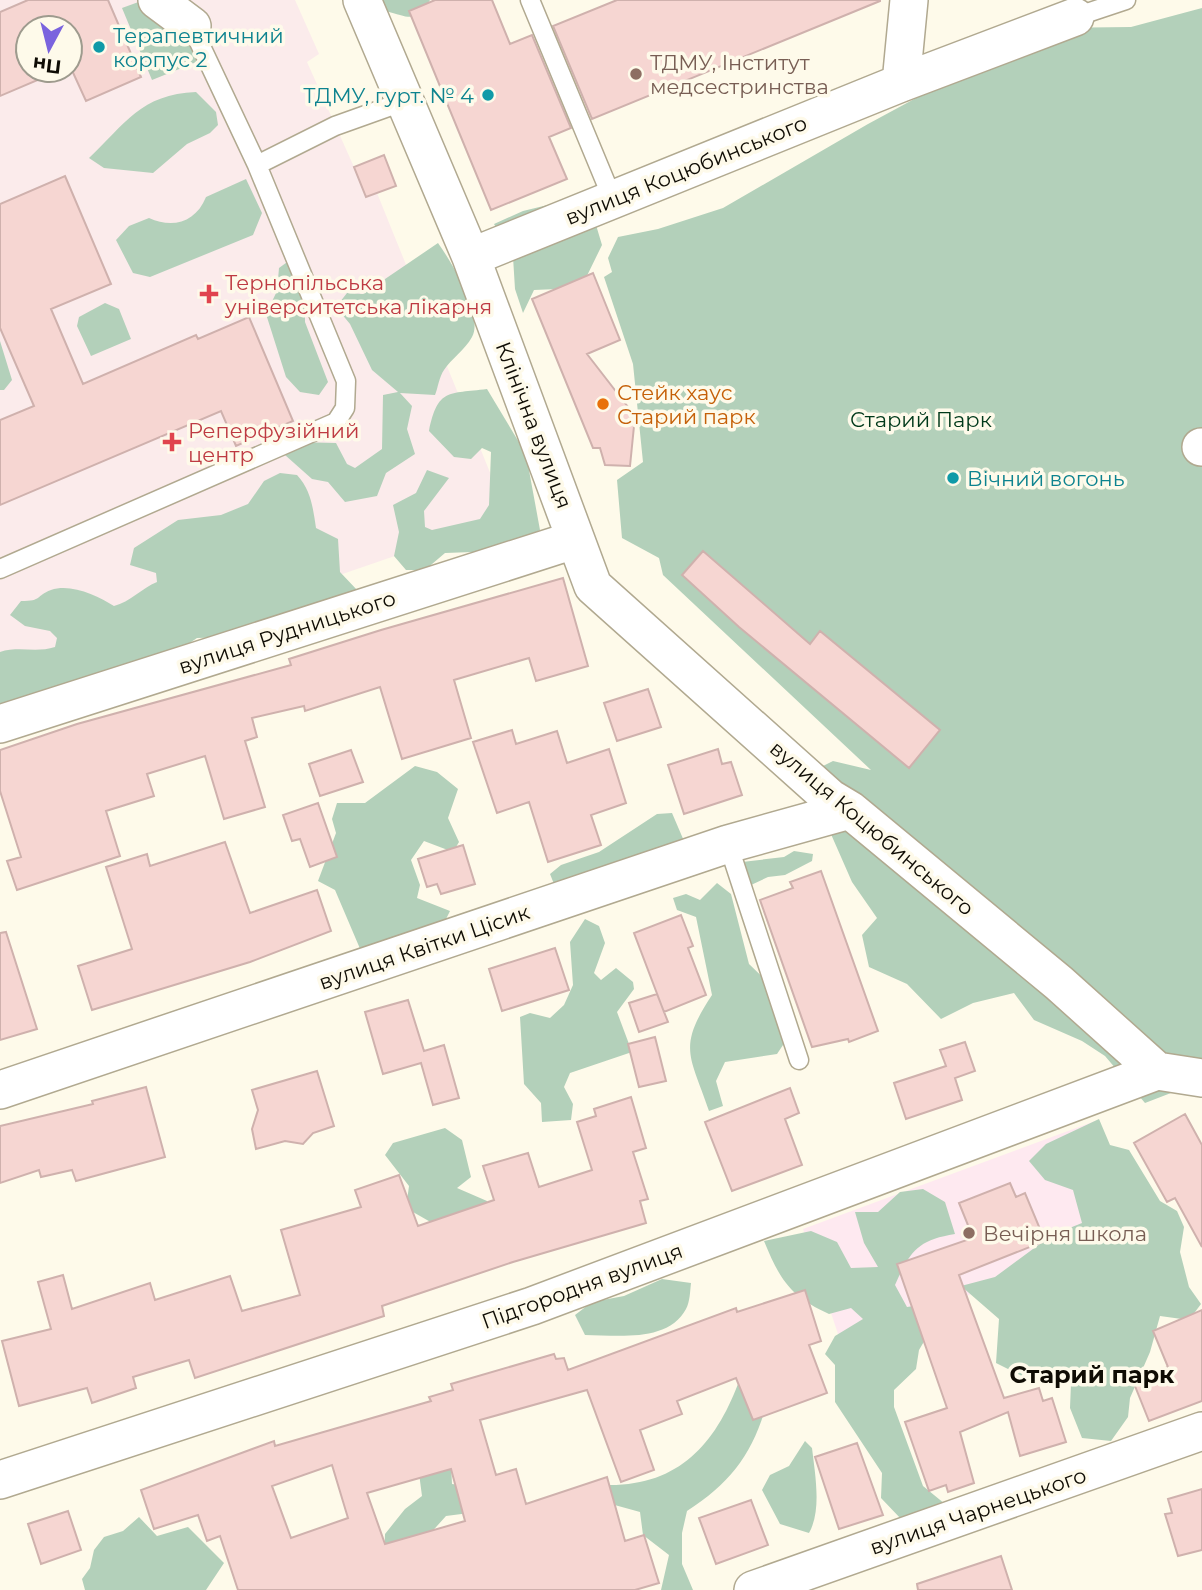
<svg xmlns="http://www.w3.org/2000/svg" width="1202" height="1590" viewBox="0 0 1202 1590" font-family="Montserrat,sans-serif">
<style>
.education{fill:#fee9f0}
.medical{fill:#fbebeb;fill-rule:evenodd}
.green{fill:#b3d0ba}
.building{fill:#f6d6d2;stroke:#cfb1ad;stroke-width:2;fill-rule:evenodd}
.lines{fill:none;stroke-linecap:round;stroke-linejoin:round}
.lane-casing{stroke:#b1a990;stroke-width:21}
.street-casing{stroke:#b1a990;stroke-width:40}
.lane{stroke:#fff;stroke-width:18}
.street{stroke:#fff;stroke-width:37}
.culture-dot{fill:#0f9aa8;stroke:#fefaea;stroke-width:2.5}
.education-dot{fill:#8d6e63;stroke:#fefaea;stroke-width:2.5}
.health-dot{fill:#e0444e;stroke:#fefaea;stroke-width:2.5}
.food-dot{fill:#e8710a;stroke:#fefaea;stroke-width:2.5}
.labels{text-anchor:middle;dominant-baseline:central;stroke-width:7;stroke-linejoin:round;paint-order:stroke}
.culture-label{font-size:21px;fill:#0d838f;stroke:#fefaea;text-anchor:start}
.education-label{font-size:21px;fill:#785e54;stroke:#fefaea;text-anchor:start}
.street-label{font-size:21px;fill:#0f0c04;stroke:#fefaea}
.health-label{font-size:21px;fill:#be3a42;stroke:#fefaea;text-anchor:start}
.food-label{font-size:21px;fill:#c56008;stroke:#fefaea;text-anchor:start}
.park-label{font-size:21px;fill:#00391a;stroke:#fefaea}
.quarter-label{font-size:24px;font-weight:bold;fill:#0f0c04;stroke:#fefaea}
</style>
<rect width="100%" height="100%" fill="#fefaea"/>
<path class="education" d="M1095 1121 1135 1237 840 1340 803 1229Z"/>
<path class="medical" d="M0 0H295L319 54 307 62 354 167 377 193 508 517 0 692ZM28 28H70V70H28Z"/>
<path class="green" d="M144 0 185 27 199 61 152 80 122 8Z
M379 0H430C415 23 411 18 386 11Z
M1202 8V1081L1145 1103 1105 1056 1082 1041 1034 1020 1014 993 973 1003 941 1019 907 984 869 967 862 935 877 918 852 882 805 775 833 761 871 770 663 575 659 558 622 538 617 480 643 462 633 364 604 277 612 272 608 258 618 237 658 229 723 208 868 124 1046 28 1131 27Z
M196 92 216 112 218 125 210 133 187 144 153 173 104 168 89 158C125 124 141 94 196 92Z
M246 179 262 213 253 235 150 277 133 273 116 240 129 226 149 218C173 229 196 222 206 197Z
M564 201 596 225 602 245 581 288 534 290 523 313 515 289 513 257 494 224 523 211Z
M438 243C451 261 484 316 472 337 465 350 451 359 444 370 439 377 438 388 435 395L400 393 412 406 407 429 415 454 386 473 377 496 345 502 328 482 312 479 285 455 295 442 336 443 347 464 355 468 382 449 383 395 398 392 372 370 350 324 336 307 347 293 363 294Z
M290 260 305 305V322L328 382 319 395 300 392 286 377 266 314 277 291 279 268Z
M105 303 119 309 131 339 91 356 77 326 79 317Z
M0 341 12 380 4 390H0Z
M487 389 526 454 540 530 500 551 445 553 425 570H406L394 556 399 532 393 505 416 493 427 470 449 478 424 511 425 527 432 530 480 519 489 505 491 452 482 448 471 459 454 457 429 431C438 388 448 394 487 389Z
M280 473 297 475C311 490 313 508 316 528L338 539 340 572 358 591 232 637 197 638 160 663 0 721V652C18 646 37 653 55 647L57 638 50 631 25 626 10 615 21 601C43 601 35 596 51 590 71 583 98 596 114 606 130 602 142 588 157 582L156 573 130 565 134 548 178 520 221 515 248 504 264 481Z
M415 766 437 772 458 789 448 818 459 842 453 852 424 841 411 860 420 885 417 898 450 911 444 923 361 951 335 890 318 881 336 833 332 819 337 803H365Z
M672 813 684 841 556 889 550 874 561 865 599 852 657 814Z
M794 851 813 854 812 861 785 875 768 877 751 885 738 882 742 862 784 857Z
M717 883 731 894 749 964 784 998 795 1027 777 1054 725 1062 716 1081 723 1106 709 1111C690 1055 677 1048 712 995L696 917 677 910 673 898 686 894 700 900Z
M585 919 599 926 605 943 594 973 601 980 616 968 633 982 634 989 617 1012 632 1052 570 1073 564 1087 573 1104 571 1120 542 1122 541 1103 524 1084 520 1017 530 1013 550 1018 564 1005 573 985 570 942Z
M1099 1119 1110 1145 1129 1150 1160 1201 1177 1211 1184 1227 1180 1252 1189 1287 1201 1304 1189 1320 1160 1316 1150 1352 1130 1398 1128 1417 1111 1441 1082 1438 1070 1408 1071 1383 1026 1378 996 1363 999 1319 961 1286 995 1277 1052 1235 1082 1223 1073 1190 1045 1180 1029 1161 1046 1144Z
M445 1128 462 1140 471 1177 457 1188 487 1201 492 1222 434 1224 406 1208 409 1186 385 1155 393 1143Z
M923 1189 945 1202 955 1234C918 1240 910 1251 895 1285L907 1307 928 1304 936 1321 919 1350 916 1369 894 1390V1407L923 1486 945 1504 902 1520 881 1498 882 1473 835 1402V1365L825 1354 835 1336 863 1319 851 1308 829 1314C790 1296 780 1280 764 1241L811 1231 837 1242 851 1268 878 1267 864 1243 855 1212H878L900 1192Z
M662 1279 691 1283C690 1291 690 1302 686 1309 668 1343 616 1335 585 1335L575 1315 592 1302 624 1296Z
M738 1384 766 1406C752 1455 730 1483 687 1511L682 1533V1564L693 1590H661L669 1555 643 1535 640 1512 611 1504 610 1485C679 1485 715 1444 738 1384Z
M805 1441 812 1448C815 1474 822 1510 809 1533L780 1524 762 1490 770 1475 789 1466Z
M415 1443 450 1444 452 1484 488 1489 531 1505 446 1516 428 1536 384 1564 385 1534 405 1509 422 1496Z
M139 1517 157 1536 188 1527 224 1563 206 1590H85L82 1579 90 1568 94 1550 104 1537 123 1531Z"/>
<path class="building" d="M28 0H108L141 77 86 101 70 66V28H28V70H61L0 96V12Z
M435 0H492L510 44 532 35 571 128 549 137 567 179 491 210 409 11Z
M617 0H880V1L592 119 553 26Z
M384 155 396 186 366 197 354 167Z
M65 176 111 284 51 309 83 384 196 335 198 339 249 317 293 421 236 446 221 411 0 505V420L34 406 0 328V204Z
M593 273 620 340 587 354 635 416 630 466 605 465 600 448H593L532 299Z
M703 551 810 644 820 631 940 730 909 768 739 627 682 575Z
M563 578 588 666 536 681 529 658 454 680 471 738 402 759 380 687 305 711 304 706 252 718 257 737 245 741 265 807 224 819 205 756 147 774 154 796 106 811 120 856 17 890 7 861 21 857 0 791V750L77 724 291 665 289 659 381 630Z
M648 689 661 727 617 741 604 703Z
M512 730 516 744 557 731 567 763 609 749 626 803 591 815 601 845 548 862 529 802 497 813 473 742Z
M718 749 722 764 731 762 742 795 684 814 668 765Z
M351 750 363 782 320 796 309 764Z
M318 803 337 857 310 867 300 839 292 841 283 815Z
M225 842 250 913 317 890 331 931 250 962 92 1010 78 966 132 949 106 867 147 854 150 866Z
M463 845 475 884 441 894 437 884 427 887 418 859Z
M821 871 878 1031 849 1042 848 1039 812 1047 760 900 793 888 790 882Z
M681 915 693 946 688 948 706 995 664 1012 634 933Z
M6 932 37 1029 0 1040V933Z
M555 948 569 990 502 1011 489 969Z
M657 994 668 1022 639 1032 629 1003Z
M408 1000 424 1051 444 1045 459 1098 433 1105 421 1063 383 1074 365 1012Z
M655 1037 666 1081 639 1087 628 1044Z
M965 1042 975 1071 955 1078 962 1100 906 1119 894 1083 946 1066 940 1050Z
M317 1071 334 1126 313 1133 303 1144 285 1141 256 1149 252 1129 258 1110 252 1090Z
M146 1087 165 1157 76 1181 72 1170 41 1177 39 1170 0 1183V1126L93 1104 92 1101Z
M790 1088 799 1113 785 1119 802 1165 732 1191 705 1122Z
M631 1097 646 1148 633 1152 648 1199 640 1201 646 1223 513 1262 382 1306 384 1316 195 1378 189 1360 133 1377 136 1388 92 1403 87 1388 19 1406 2 1341 51 1329 38 1282 63 1275 72 1309 150 1283 155 1300 230 1276 242 1311 300 1295 281 1230 361 1207 355 1190 399 1175 418 1226 494 1200 483 1166 528 1153 539 1187 592 1170 577 1122 596 1116 594 1109Z
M1185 1114 1202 1145V1247L1175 1198 1167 1202 1134 1143Z
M1010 1183 1016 1197 1025 1193 1045 1241 959 1275 1004 1398 1039 1388 1043 1401 1052 1398 1066 1442 1020 1456 1008 1412 960 1432 974 1483 948 1492 946 1485 929 1491 905 1422 947 1408 897 1264 967 1240 964 1233 970 1230 959 1203Z
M805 1290 821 1341 809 1345 827 1393 753 1420 736 1378 677 1401 682 1414 640 1430 654 1470 621 1482 587 1390 480 1420 496 1475 516 1469 526 1504 607 1477 625 1541 644 1535 659 1583 635 1590H238L220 1536 207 1541 198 1515 154 1529 141 1490 274 1441 275 1446 431 1401 429 1397 453 1390 451 1384 554 1354 556 1359 564 1358 568 1370 736 1308 737 1312ZM332 1465 348 1518 291 1538 272 1486ZM451 1469 465 1521 385 1544 367 1493Z
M1202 1310V1401L1149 1421 1133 1381 1168 1367 1153 1331Z
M857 1443 883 1515 839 1529 815 1457Z
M1202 1489V1550L1178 1556 1165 1514 1172 1513 1168 1499Z
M751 1500 768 1545 716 1564 699 1518Z
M68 1511 81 1550 41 1564 28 1524Z
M1001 1556 1012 1590H918L917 1584Z"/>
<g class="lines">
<g class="lane-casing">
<path id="lane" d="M530 0 613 200
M1075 17 1126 0
M257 165 335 126 405 101
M0 569 336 422 345 408 346 381 257 165 190 23
M728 844 799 1060"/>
</g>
<g class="street-casing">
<path id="street" d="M157 0 192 26
M362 0 471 257 593 586 830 798 850 810 1059 983 1157 1071 1202 1078
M901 83 909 0
M471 257 901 83 1075 17
M1201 447H1202
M0 724 574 540
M0 1090 728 844 850 810
M0 1480 532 1306 1157 1071
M753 1590 1202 1431"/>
</g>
<use href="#lane" class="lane"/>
<use href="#street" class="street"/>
</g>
<g class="culture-dot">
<circle cx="99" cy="47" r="7"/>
<circle cx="488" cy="95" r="7"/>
<circle cx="953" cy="478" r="7"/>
</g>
<g class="education-dot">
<circle cx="636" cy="74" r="7"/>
<circle cx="969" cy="1233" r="7"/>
</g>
<g class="health-dot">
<path d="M205.5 283.5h7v7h7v7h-7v7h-7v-7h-7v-7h7z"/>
<path d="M168.5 431.5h7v7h7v7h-7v7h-7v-7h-7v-7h7z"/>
</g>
<circle class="food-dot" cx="603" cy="404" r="7"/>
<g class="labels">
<g class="culture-label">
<text x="113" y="35">Терапевтичний<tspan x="113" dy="24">корпус 2</tspan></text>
<text x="474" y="95" text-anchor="end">ТДМУ, гурт. № 4</text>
<text x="967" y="478">Вічний вогонь</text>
</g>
<g class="education-label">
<text x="650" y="62">ТДМУ, Iнститут<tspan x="650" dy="24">медсестринства</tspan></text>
<text x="983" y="1233">Вечірня школа</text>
</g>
<g class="street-label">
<text transform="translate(686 170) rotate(-22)">вулиця Коцюбинського</text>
<text transform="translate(534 425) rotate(69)">Клінічна вулиця</text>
<text transform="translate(287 632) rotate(-18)">вулиця Рудницького</text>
<text transform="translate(872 828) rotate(40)">вулиця Коцюбинського</text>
<text transform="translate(424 947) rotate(-19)">вулиця Квітки Цісик</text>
<text transform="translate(582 1286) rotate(-20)">Підгородня вулиця</text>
<text transform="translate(978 1511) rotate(-19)">вулиця Чарнецького</text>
</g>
<g class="health-label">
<text x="225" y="282">Тернопільська<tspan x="225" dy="24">університетська лікарня</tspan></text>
<text x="188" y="430">Реперфузійний<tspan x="188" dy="24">центр</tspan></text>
</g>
<g class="food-label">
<text x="617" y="392">Стейк хаус<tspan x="617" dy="24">Старий парк</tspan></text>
</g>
<g class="park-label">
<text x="921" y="419">Старий Парк</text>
</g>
<g class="quarter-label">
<text x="1092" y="1374">Старий парк</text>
</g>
</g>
<g transform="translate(49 49) rotate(187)"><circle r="33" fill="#fefaea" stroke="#9e9b8e" stroke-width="2"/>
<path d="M0-5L12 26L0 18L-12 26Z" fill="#7a63de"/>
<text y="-10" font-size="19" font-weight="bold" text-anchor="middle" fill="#0f0c04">Пн</text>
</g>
</svg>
